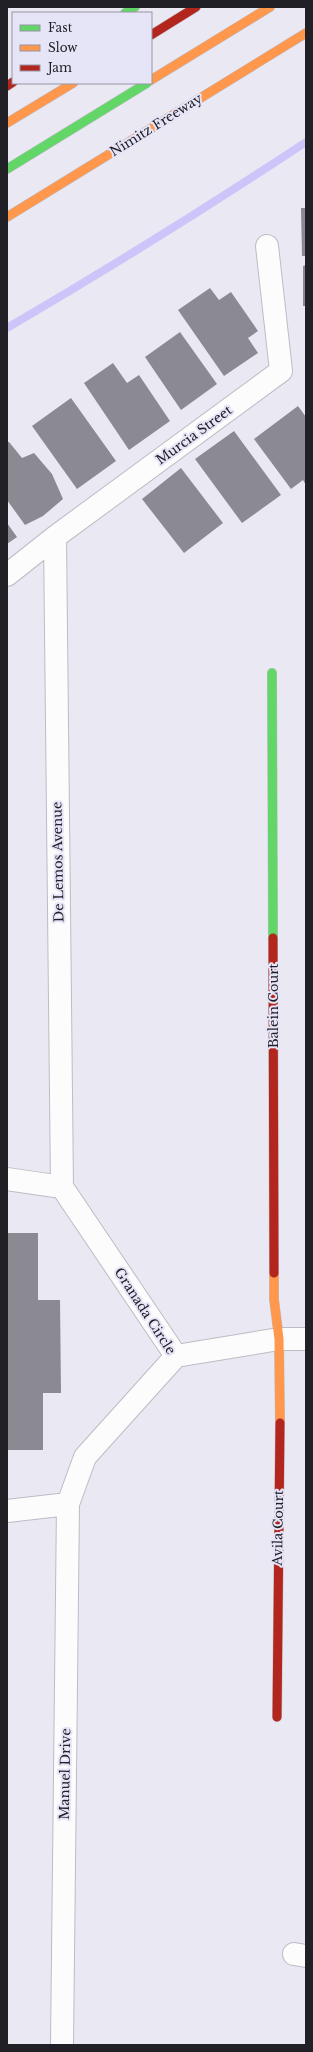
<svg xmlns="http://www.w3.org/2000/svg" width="313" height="2052" viewBox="0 0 313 2052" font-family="'Libre Baskerville',serif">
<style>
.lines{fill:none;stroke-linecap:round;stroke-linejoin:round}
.stream{stroke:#cdc5f9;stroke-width:8}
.building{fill:#8b8a92}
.street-casing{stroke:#bdbcc4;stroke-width:24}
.fast-casing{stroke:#bdbcc4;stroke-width:10}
.slow-casing{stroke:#bdbcc4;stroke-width:10}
.jam-casing{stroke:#bdbcc4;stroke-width:10}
.street{stroke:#fcfcfd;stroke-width:22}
.fast{stroke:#63d668;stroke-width:9}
.slow{stroke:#ff974d;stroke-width:9}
.jam{stroke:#b3261e;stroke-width:9}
.labels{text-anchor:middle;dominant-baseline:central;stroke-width:4;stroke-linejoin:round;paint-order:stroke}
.street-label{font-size:13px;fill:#212027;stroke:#e6e4f7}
</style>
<rect width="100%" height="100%" fill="#eae8f3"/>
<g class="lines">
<path class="stream" d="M7 328C108 269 208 207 306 142"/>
</g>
<path class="building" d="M301 208H306V256H302Z
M306 265V306H303V266Z
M210 288 219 300 231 292 258 331 248 338 258 353 224 376 178 310Z
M180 332 217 384 181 410 145 357Z
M113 363 127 383 139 375 170 421 129 450 84 383Z
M71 398 116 461 77 489 32 426Z
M298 406 306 417V485L303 480 291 489 254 439Z
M234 431 281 495 242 523 195 459Z
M7 442H9L22 458 34 453 52 474 63 499 43 516 25 525 7 500Z
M181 468 223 523 184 553 142 499Z
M7 523 17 537 7 544Z
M7 1233H38V1300H60L61 1393H43V1450H7Z"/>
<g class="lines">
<g class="street-casing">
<path id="street" d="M55 537 62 1187
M7 575 55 537 281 371 267 246
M7 1179 62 1187 176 1356 85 1457 68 1504 62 2045
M176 1356 279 1339H306
M7 1511 68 1504
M294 1954 306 1956"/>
</g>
<g class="fast-casing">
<path id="fast" d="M125 13 135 7
M7 169 147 83
M272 673 273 938"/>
</g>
<g class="slow-casing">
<path id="slow" d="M151 80 270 7
M7 123 73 83
M7 217 306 33
M274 1273V1299L279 1339 280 1423"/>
</g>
<g class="jam-casing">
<path id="jam" d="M151 35 196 7
M7 86 13 82
M273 938 274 1273
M277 1717 280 1423"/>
</g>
<use href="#street" class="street"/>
<use href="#fast" class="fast"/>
<use href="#slow" class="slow"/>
<use href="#jam" class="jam"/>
</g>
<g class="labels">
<g class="street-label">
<text transform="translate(156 125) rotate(-32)">Nimitz Freeway</text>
<text transform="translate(194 435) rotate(-36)">Murcia Street</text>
<text transform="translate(58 862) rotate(-91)">De Lemos Avenue</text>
<text transform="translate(273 1006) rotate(-90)">Balein Court</text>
<text transform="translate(145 1311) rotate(57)">Granada Circle</text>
<text transform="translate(278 1528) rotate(-89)">Avila Court</text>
<text transform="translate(65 1774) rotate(-89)">Manuel Drive</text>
</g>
</g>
<rect width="313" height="2052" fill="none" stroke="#212027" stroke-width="16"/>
<rect x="12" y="12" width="140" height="72" fill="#e6e4f7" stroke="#9796a4"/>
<rect x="20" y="25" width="20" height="6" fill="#63d668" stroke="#9796a4"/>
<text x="48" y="32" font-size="12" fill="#212027">Fast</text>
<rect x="20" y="45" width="20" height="6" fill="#ff974d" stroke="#9796a4"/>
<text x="48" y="52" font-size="12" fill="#212027">Slow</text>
<rect x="20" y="65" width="20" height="6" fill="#b3261e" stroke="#9796a4"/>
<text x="48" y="72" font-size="12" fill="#212027">Jam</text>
</svg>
